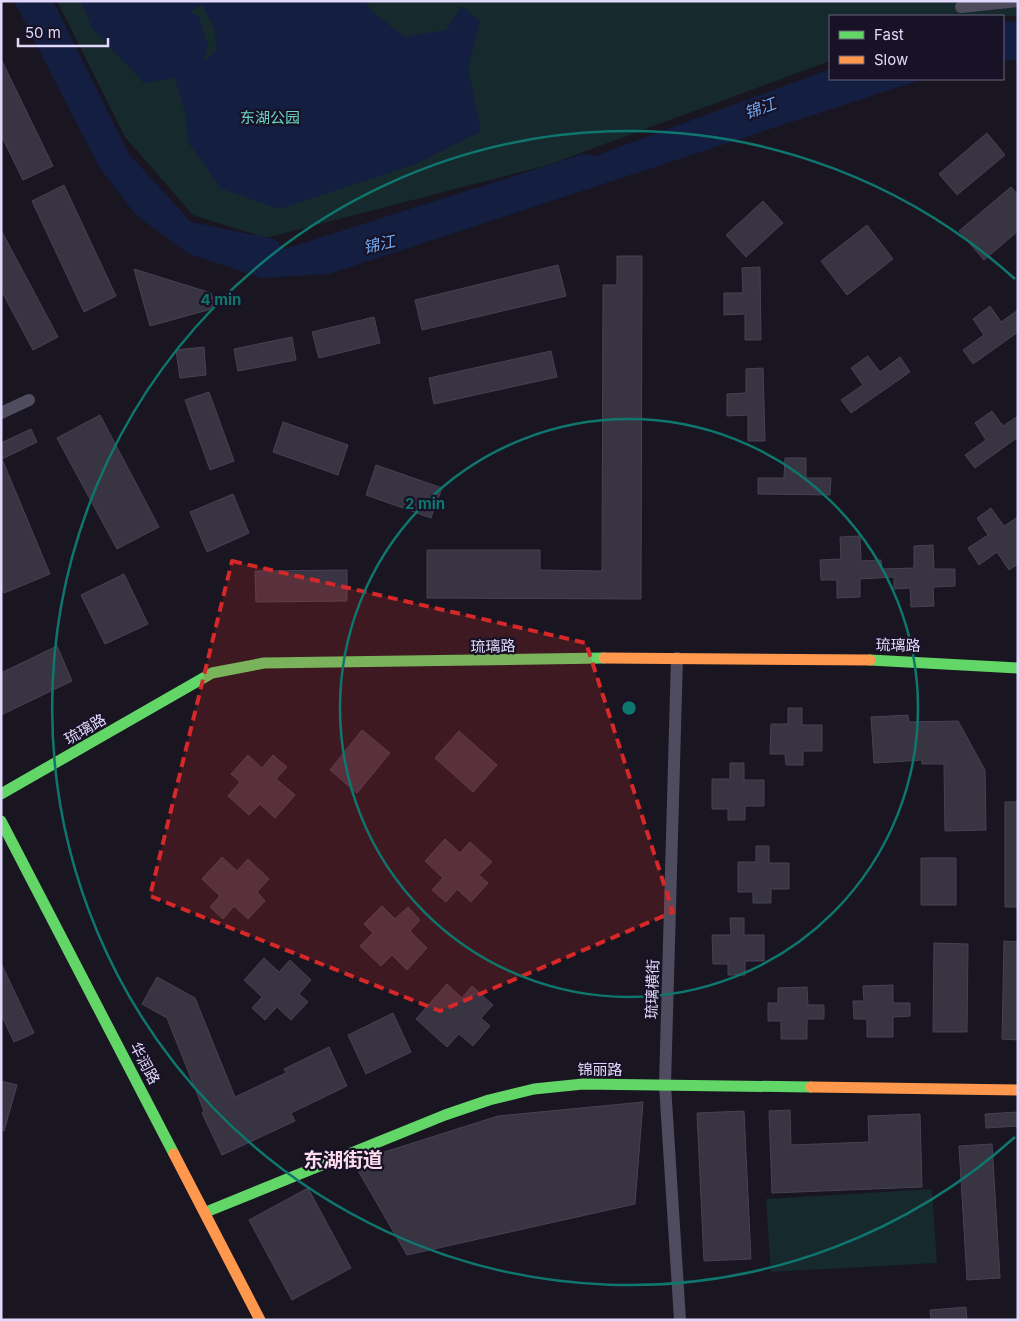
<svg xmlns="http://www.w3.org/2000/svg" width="1019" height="1321" viewBox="0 0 1019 1321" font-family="Inter,'Noto Sans SC',sans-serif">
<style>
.green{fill:#16292c}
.water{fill:#131e41;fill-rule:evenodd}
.building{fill:#393442;stroke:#464253}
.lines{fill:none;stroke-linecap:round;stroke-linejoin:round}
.street{stroke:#4f4c60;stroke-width:12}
.fast{stroke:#63d668;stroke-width:11}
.slow{stroke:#ff974d;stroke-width:11}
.marked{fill:#d62828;fill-opacity:0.2;stroke:#d62828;stroke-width:4;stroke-dasharray:10 6;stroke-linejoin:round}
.ring{fill:none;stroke:#0f766e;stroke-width:2.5}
.labels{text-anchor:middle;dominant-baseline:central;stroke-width:4.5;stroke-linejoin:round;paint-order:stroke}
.park-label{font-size:15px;fill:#6cd4c5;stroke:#171225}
.street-label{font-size:15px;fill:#e1d9fb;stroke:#171225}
.water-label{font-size:16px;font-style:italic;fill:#72a9f0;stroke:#171225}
.district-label{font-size:20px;font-weight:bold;fill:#fbdbec;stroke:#171225}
.centre{fill:#0f766e;stroke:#171225;stroke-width:2.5}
.ring-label{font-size:15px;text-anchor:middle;font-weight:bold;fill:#0f766e;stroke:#171225;stroke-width:4.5;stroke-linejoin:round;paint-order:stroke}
</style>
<rect width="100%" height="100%" fill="#191621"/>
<path class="green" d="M57 1H1018V16H830V61L548 165 266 238 193 215 125 137Z
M932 1189 937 1263 771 1272 766 1199Z"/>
<path class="water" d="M14 1H53L129 154 191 222 275 239 284 249 583 154 595 156 830 69V79H923L329 274 262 278 189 254 135 214 99 167Z
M81 1H366L372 12 405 37 446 30 462 6 480 22 468 68 481 131 413 165 279 209 220 188 189 143 184 109 175 78 144 83 92 28ZM202 5 215 29 216 51 202 63 208 46 199 17 190 11Z
M1018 21V60L1003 61V22Z"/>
<path class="building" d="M1 59 53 166 23 180 1 135Z
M987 133 1005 155 957 195 939 174Z
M64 185 116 296 84 312 32 201Z
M1011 187 1018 195V231L984 260 959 231Z
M763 201 783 223 746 257 726 235Z
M867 225 893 259 847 295 821 261Z
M1 230 58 337 33 350 1 290Z
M617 256H642L641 599 427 598V550H540V570L602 571 603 285H617Z
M558 265 566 296 422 330 415 300Z
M760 267 761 340H745V314L724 315V293H743L742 268Z
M134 269 211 293 215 308 150 326Z
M990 306 1001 322 1018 310V332L973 364 963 350 984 335 973 319Z
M374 317 380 343 319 358 312 332Z
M292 337 296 360 238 371 234 349Z
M204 347 206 375 180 378 176 350Z
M551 351 557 377 434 404 429 378Z
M868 356 880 372 900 357 910 372 851 413 841 400 863 385 851 368Z
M763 368 765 441H748V415L727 416V394L746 393V369Z
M209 392 234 461 210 470 185 400Z
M992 411 1003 426 1018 416V437L975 468 965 455 986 440 975 423Z
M100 415 159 527 117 549 57 438Z
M283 422 348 445 338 475 273 452Z
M31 429 37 442 2 459 50 574 4 593 1 586V443Z
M785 458H806V478H831L830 495 758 494V478H784Z
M376 465 442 488 431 518 366 495Z
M233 494 249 533 207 552 190 512Z
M991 508 1004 526 1018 517V564L1009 570 997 552 979 565 968 548 988 535 977 518Z
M860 536 861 561 881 560 882 569 914 568V546L933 545 934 569H955V586L933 587 934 606 911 607 910 588 894 589V577L860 579V597L837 598V580H821L820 560 841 559 840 537Z
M347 570V601L256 602 255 571Z
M124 574 148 624 105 644 81 595Z
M57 646 72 681 1 715V673Z
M788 708H802V725H822V751H803V765H786L785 754H770L771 724H788Z
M908 715 909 722 958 721 985 770 986 830 945 831 944 764H922V760L874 763 871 717Z
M362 730 390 753 357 793 330 770Z
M459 731 497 765 473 792 435 758Z
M248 755 262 768 273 755 287 767 276 779 295 795 275 818 260 804 249 815 228 796 240 782 231 774Z
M730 763H744V780H764V806H745V820H728V809H712V779H730Z
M1005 802H1018V907H1005Z
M445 839 460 853 470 842 492 862 479 875 488 883 471 902 457 889 446 902 432 890 443 878 425 861Z
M756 846H769V863H789V889H771V903H753V892H738V862H756Z
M222 857 237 871 248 859 269 879 257 892 265 901 248 919 234 906 223 919 210 907 220 896 202 879Z
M921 858H956V905H921Z
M382 906 395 919 408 907 420 920 410 931 427 948 407 970 392 955 381 966 360 946 373 933 364 924Z
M730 918H744V935H764V961H745V975H728V964H713L712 935H731Z
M1004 941 1018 942V1040L1002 1039Z
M934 943 968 944 967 1032H933Z
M264 958 279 972 290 960 311 980 299 994 308 1002 291 1020 277 1007 265 1020 252 1008 262 997 244 980Z
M1 963 34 1033 14 1042 1 1014Z
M157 977 195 998 235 1097 286 1073 284 1069 329 1047 347 1086 291 1113 295 1121 222 1155 202 1113 204 1111 167 1018 142 1004Z
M447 984 462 998 472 986 493 1005 481 1018 490 1026 473 1046 459 1034 447 1047 416 1019Z
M893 985V1003H910V1016L893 1017V1037H867V1019H854L853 1001H864L863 986Z
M807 987 808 1005H824V1019H807V1039H781V1021H768V1003H778V988Z
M393 1013 411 1052 366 1074 348 1035Z
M1 1081 17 1085 4 1131 1 1130Z
M643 1102 635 1204 407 1255 353 1162 498 1116Z
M790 1110 791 1145 869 1142 868 1116 920 1114 922 1187 772 1193 769 1111Z
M744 1111 751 1259 704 1261 697 1113Z
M1018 1112V1126L986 1128 985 1114Z
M992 1144 1000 1278 967 1280 959 1146Z
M308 1188 351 1268 292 1300 249 1220Z
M966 1307 967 1320H931L930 1310Z"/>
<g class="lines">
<path class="street" d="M961 7 1018 1
M1 413 29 400
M677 658 665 1085 680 1320"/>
<path class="fast" d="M870 660 1018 668
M1 794 212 673 264 663 604 658
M1 821 174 1154
M206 1212 445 1115 489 1100 534 1089 583 1084 811 1087"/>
<path class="slow" d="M604 658 870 660
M811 1087 1018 1090
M174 1154 260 1320"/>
</g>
<path class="marked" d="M232 561 586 643 673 912 440 1011 150 896Z"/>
<g class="ring">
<circle cx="629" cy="708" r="289"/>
<path d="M1015 1137A577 577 0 1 1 1015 279"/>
</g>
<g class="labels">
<g class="park-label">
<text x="270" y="117">东湖公园</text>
</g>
<g class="street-label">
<text transform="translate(898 645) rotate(1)">琉璃路</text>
<text transform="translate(493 646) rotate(-1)">琉璃路</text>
<text transform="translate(85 729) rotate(-30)">琉璃路</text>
<text transform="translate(652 989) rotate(-88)">琉璃横街</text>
<text transform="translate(145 1063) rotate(62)">华润路</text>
<text x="600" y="1069">锦丽路</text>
</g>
<g class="water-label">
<text transform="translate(760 108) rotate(-20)">锦江</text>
<text transform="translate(379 244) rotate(-12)">锦江</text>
</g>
<g class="district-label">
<text x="343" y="1160">东湖街道</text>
</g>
</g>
<circle cx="629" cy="708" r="8" class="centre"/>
<g class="ring-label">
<text x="221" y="305">4 min</text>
<text x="425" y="509">2 min</text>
</g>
<rect width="1019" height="1321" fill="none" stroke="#e1d9fb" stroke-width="5"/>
<rect x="829" y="15" width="175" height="65" fill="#171225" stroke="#68627b"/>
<rect x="839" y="31" width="25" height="8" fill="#63d668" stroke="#68627b"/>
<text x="874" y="40" font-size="15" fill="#e1d9fb">Fast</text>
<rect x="839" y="56" width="25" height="8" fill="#ff974d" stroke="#68627b"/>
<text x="874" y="65" font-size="15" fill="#e1d9fb">Slow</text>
<path d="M18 38v8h90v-8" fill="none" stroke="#e1d9fb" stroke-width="2.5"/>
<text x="25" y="38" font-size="15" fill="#e1d9fb" stroke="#171225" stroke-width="4" paint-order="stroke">50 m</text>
</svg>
